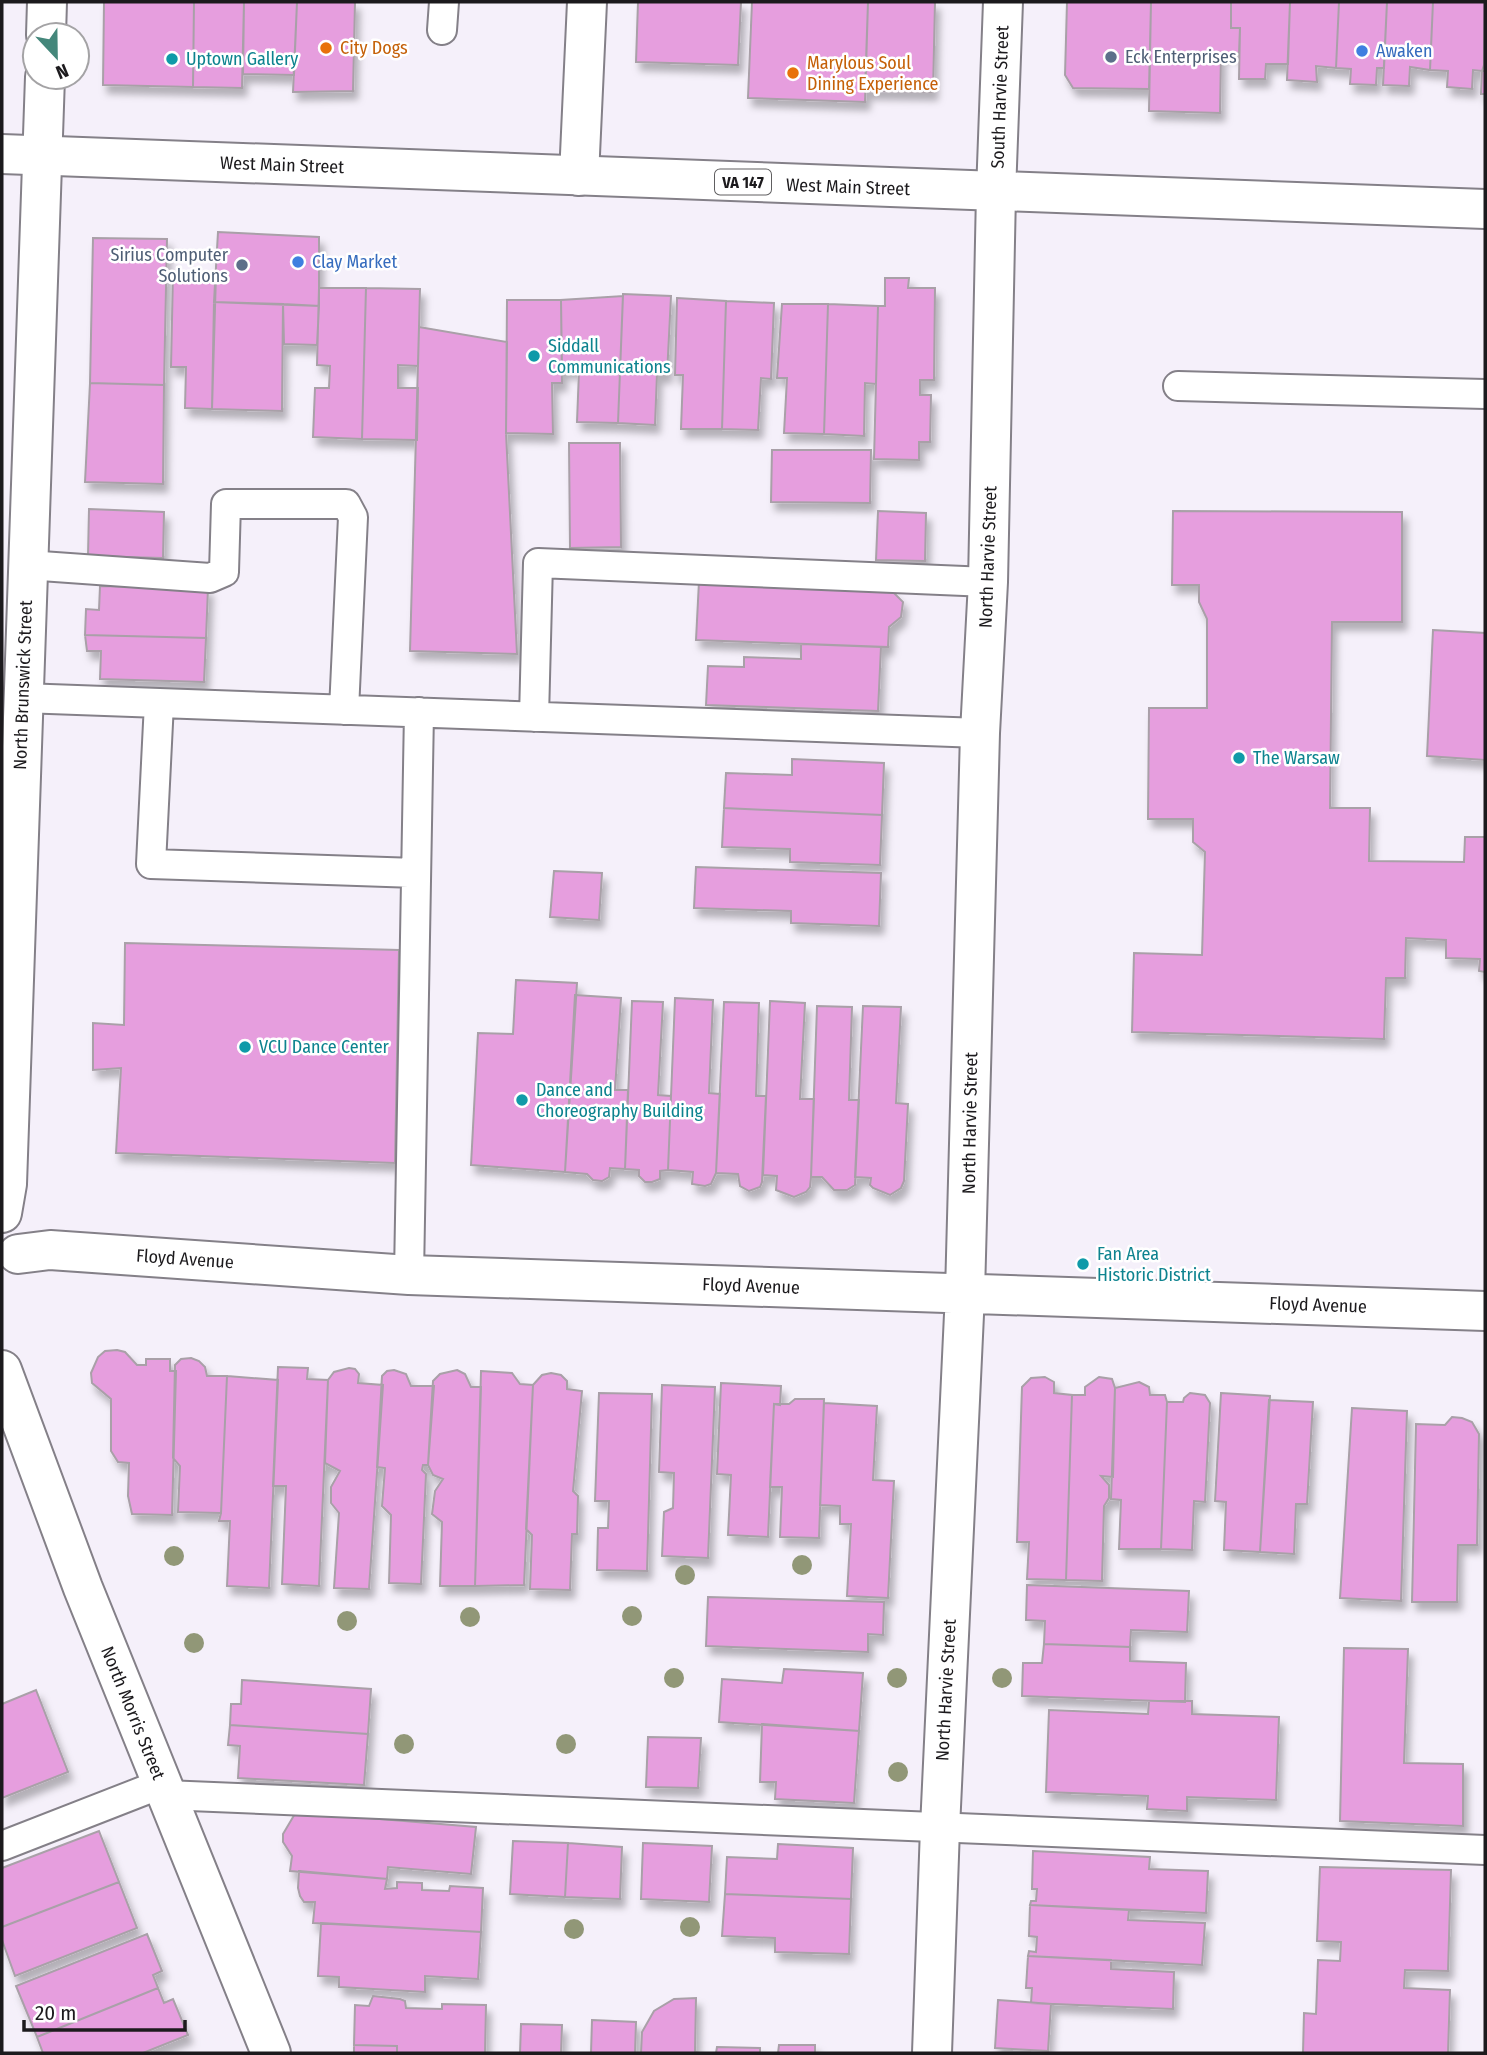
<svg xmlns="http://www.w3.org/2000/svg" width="1487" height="2055" viewBox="0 0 1487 2055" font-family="'Fira Sans Condensed',sans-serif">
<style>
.building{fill:#e69ede;stroke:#a9a0a8;stroke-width:2;filter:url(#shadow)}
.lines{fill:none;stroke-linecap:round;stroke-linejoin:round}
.service-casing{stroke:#848088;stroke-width:32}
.minor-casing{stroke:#848088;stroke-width:42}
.primary-casing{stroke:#848088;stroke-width:42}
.service{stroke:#fff;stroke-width:28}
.minor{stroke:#fff;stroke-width:38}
.primary{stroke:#fff;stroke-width:38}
.tree{fill:#919777}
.food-dot{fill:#e8710a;stroke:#fff;stroke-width:2.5}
.shop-dot{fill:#3f7fe0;stroke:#fff;stroke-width:2.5}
.service-dot{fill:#5c6f8a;stroke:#fff;stroke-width:2.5}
.culture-dot{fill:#0f9aa8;stroke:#fff;stroke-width:2.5}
.labels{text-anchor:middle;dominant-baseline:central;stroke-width:5;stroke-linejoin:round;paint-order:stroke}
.shield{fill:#fff;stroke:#605f61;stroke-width:2}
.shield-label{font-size:16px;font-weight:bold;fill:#1c1a1d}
.food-label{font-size:18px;fill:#c56008;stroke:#fff;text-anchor:start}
.shop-label{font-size:18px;fill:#366cbe;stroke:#fff;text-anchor:start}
.service-label{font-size:18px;fill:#4e5e75;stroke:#fff;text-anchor:start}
.culture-label{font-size:18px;fill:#0d838f;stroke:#fff;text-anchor:start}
.street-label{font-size:18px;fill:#1c1a1d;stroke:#fff}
</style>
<defs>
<filter id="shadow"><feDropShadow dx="4.5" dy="8" stdDeviation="3.5" flood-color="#0004"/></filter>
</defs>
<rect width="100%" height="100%" fill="#f5f0fa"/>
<path class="building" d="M104 2H194L193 87 103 85Z
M194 2H244L242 88 193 87Z
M244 2H297L294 75 243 74Z
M297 2H355L353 91 293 92Z
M638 2H741L738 65 636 62Z
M752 2H868L865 102 748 98Z
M868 2H935L933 92 865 91Z
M1067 2H1151L1149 89 1073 88 1065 75Z
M1151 2H1231V28H1240L1239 53H1221L1220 113 1149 111Z
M1231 2H1290L1288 64H1266L1265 79H1239L1240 28H1231Z
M1290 2H1339L1336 68 1316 66 1317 82 1287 80Z
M1339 2H1387L1384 68H1377L1376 85 1350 84 1351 69 1336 68Z
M1387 2H1433L1430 70 1410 67 1409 86 1383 85Z
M1433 2H1485L1484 65 1482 71 1473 70 1472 89 1447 87 1448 71 1430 70Z
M1482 71H1485V94H1481Z
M218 232 319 237V306L214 302Z
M93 238 167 239 164 385 90 383Z
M173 273 216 274 212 409 185 408 186 367H171Z
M885 278H909L908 288H935L934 380H920V395H931L930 442H919V460L874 459 878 306H885Z
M319 288H366L362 439 313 437 315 388H329L330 366 317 365Z
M366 288 420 289 418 366 398 365V388H418L417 440 362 439Z
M623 294 671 296 667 375 657 374 655 425 618 423Z
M623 296 618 423 577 422 579 371 562 370 561 300Z
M677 298 726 301 722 429H681L683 375H675Z
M507 300H561L562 383H552L553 434 506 433Z
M726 301 774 303 771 379 761 378 758 430 722 429Z
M214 302 283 304 282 411 212 409Z
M283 304 319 306 317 345 284 344Z
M782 304H828L824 434 784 433 787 378H777Z
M828 304 878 306 876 384 865 383 864 436 824 434Z
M419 327 507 342 506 433 517 654 410 651Z
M90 383 164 385 163 484 85 482Z
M569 443H620L621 547 570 548Z
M772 450H871L870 503 771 502Z
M89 509 164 512 163 558 88 556Z
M878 511 926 513 925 561 876 560Z
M1173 511 1402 512V622H1332L1330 808H1370L1369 861 1464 862 1465 837H1485V972L1479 971 1480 959 1446 958V940L1406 938 1405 978H1386L1384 1039 1132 1032 1134 953 1202 955 1205 852 1193 842V819H1148L1149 708H1207V619L1199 602V585H1172Z
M699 581 890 589 903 602 901 617 889 627 888 647 696 640Z
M100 586 208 588 206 638 85 635 86 609 99 610Z
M1433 630 1485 633V760L1427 756Z
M85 635 206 638 204 682 100 679 101 651H87Z
M801 644 881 647 878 711 706 705 708 666 744 667V657L801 659Z
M792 759 884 763 882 815 724 808 726 773 792 775Z
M724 808 882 815 880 865 790 862V849L722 847Z
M696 867 881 873 879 926 791 923V911L694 908Z
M554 871 602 873 599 920 550 917Z
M125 943 399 950 395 1163 116 1153 121 1068 93 1070V1023L124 1025Z
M516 980 577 983 565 1172 471 1165 478 1033 513 1034Z
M575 995 621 998 615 1090H628L625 1169 610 1168 609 1177 602 1181 593 1180 587 1174 565 1172Z
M675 998 713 1000 709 1093 720 1094 716 1173 711 1184 705 1186 692 1184 693 1172 668 1170Z
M632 1001 663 1002 658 1095 671 1096 668 1170 660 1171V1179L652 1182H645L639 1176V1170L625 1169Z
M770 1001 805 1003 800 1099H814L811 1177 810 1187 806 1192 794 1197 776 1190 777 1176 763 1175Z
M724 1002 759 1003 756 1096H766L762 1182 760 1187 749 1191 740 1186 738 1174 716 1173Z
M817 1006 852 1007 849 1100H859L855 1185 847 1190H834L822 1177H811Z
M863 1006 901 1007 896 1103 908 1104 904 1181 901 1188 890 1195 873 1188 870 1185 871 1178 855 1177Z
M117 1350 125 1352 137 1365H146V1359H170V1371H176L172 1515 132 1514 128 1496 129 1463 118 1462 111 1451V1399L92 1383 91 1373 98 1357 105 1351Z
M191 1358 199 1361 205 1367 207 1376H227L221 1513 178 1512 180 1466 173 1458 175 1365 181 1359Z
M278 1367 308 1368 307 1379 328 1380 319 1586 282 1584 286 1486H273Z
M349 1368 355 1369 359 1374 358 1383 383 1385 369 1589 334 1588 339 1513 331 1503V1487L340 1471 325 1463 328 1380 334 1372Z
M394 1370 406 1374 411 1386H434L428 1465H423L422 1470 426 1474 421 1584 389 1583 391 1515 382 1506 385 1468 377 1467 382 1376 387 1371Z
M457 1370 465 1374 471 1387H481L475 1586H440L442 1522 432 1514 435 1491 443 1479 433 1475 428 1465 433 1381 440 1374Z
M481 1371 512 1373 520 1384 533 1385 524 1585 475 1586Z
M551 1373 561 1375 567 1381V1389L582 1391 573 1491 578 1496 577 1534H572L570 1590 530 1589 532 1535 526 1529 533 1385 542 1375Z
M227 1376 278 1380 269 1588 227 1586 230 1521H219L221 1513Z
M1045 1377 1054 1382V1393L1072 1395 1066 1580 1027 1579 1029 1542H1017L1022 1387 1031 1378Z
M1099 1377 1112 1379 1115 1388 1113 1477 1101 1476 1109 1485V1498L1104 1506 1102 1581 1066 1580 1072 1395H1085V1387Z
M1139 1382 1149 1387 1150 1395H1165L1167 1402 1161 1549H1119L1121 1500 1111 1499 1115 1388Z
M721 1383 781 1386 780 1405 774 1404 768 1537 728 1535 731 1475 717 1474Z
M662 1385 715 1387 708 1558 662 1556 664 1512 673 1508 674 1473 659 1472Z
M599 1393 652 1394 647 1571 597 1570 598 1528H608L609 1501H595Z
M1190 1393 1205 1395 1210 1403 1205 1502 1194 1501 1192 1550 1161 1549 1167 1402H1183L1184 1398Z
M1221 1393 1270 1396 1260 1552 1224 1550 1226 1502 1215 1501Z
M795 1399H824L819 1538 780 1537 782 1487H770L774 1404H789Z
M1269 1400 1313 1402 1307 1504H1296L1294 1554 1260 1552Z
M824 1403 877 1406 873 1480 894 1481 888 1598 847 1596 851 1524H840V1506L820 1505Z
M1352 1408 1407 1411 1401 1601 1340 1598Z
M1452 1417 1462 1418 1472 1422 1479 1434 1477 1545H1458L1457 1602H1412L1416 1424 1445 1425Z
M1027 1585 1189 1591 1187 1632 1131 1630 1130 1647 1044 1644 1045 1621 1026 1620Z
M708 1597 884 1602 883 1635 868 1634V1652L706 1646Z
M1044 1644 1130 1647V1661L1186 1663 1185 1702 1022 1696 1023 1663H1042Z
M1344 1648 1408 1649 1404 1763 1463 1764V1826L1340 1821Z
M784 1669 863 1673 859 1731 719 1722 722 1679 782 1683Z
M242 1680 371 1689 368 1734 230 1725 231 1704H241Z
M36 1690 68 1772 2 1798V1704Z
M1149 1701H1192V1714L1279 1717 1276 1800 1187 1797V1811L1147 1809 1148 1796 1046 1792 1049 1710 1148 1714Z
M762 1724 859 1731 854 1803 775 1799 776 1782H760Z
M230 1725 368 1734 364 1785 238 1778 240 1746 228 1745Z
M648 1737 701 1738 698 1788 646 1787Z
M296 1812 476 1827 471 1874 388 1867 387 1879 290 1871 292 1856 283 1842V1834Z
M99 1831 119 1882 2 1927V1868Z
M513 1841 568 1843 565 1897 510 1894Z
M568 1843 622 1847 620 1899 565 1897Z
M643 1843 712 1846 709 1902 641 1899Z
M778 1844 853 1848 851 1899 725 1894 727 1857 777 1859Z
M1033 1851 1150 1857 1149 1869 1208 1871 1206 1913 1030 1905 1031 1901H1036L1037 1889H1032Z
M1320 1867 1451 1870 1448 1971 1405 1970 1404 1988 1450 1990 1448 2053H1303L1304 2013 1316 2014 1318 1960 1340 1961 1341 1942 1317 1941Z
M299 1871 387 1879 385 1889 397 1888V1882L422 1883V1890L449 1891 450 1886 483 1888 481 1932 313 1923 315 1902H304L300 1896 298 1888Z
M119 1882 137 1928 15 1976 2 1940V1927Z
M725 1894 851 1899 849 1954 775 1952V1938L722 1936Z
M1030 1905 1129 1910 1128 1920 1205 1923 1202 1965 1028 1956 1029 1951 1036 1952 1037 1937 1029 1936Z
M321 1923 481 1932 478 1979 425 1976V1992L339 1987V1977L318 1976Z
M147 1934 162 1971 153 1975 158 1988 37 2037 16 1986Z
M1028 1956 1111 1960V1969L1174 1972 1173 2009 1031 2003 1032 1988H1026Z
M158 1988 164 2003 173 1999 188 2035 143 2053H43L37 2037Z
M373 1996 400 1999 405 2001 406 2008 442 2009V2004L486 2005 485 2053H397V2046L354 2045 355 2005 369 2006Z
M696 1998 695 2052 701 2053H641L642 2032 654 2011 674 1999Z
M998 2000 1051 2004 1048 2051 995 2048Z
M592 2020 636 2022 635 2053H591Z
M521 2024 562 2025 561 2053H520Z
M354 2045 397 2046V2053H354Z
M779 2045H815V2053H778Z
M717 2047 760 2048V2053H716Z"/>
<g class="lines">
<g class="service-casing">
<path id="service" d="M442 30 444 2
M1178 386 1485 394
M27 565 210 578 224 572 226 504H346L353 517 344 710
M22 698 980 733
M159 703 151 864 416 873
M534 717 538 563 988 582
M409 1275 419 712
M165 1795 1485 1850
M2 1846 161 1784"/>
</g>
<g class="minor-casing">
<path id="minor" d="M46 35 47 2
M579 176 587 2
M2 1213 7 1184 45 77
M18 1254 50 1250 409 1275 1485 1311
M2 1370 83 1588 271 2053
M932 2053 940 1828 965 1293 980 733 988 582 996 193 1003 2"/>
</g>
<g class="primary-casing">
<path id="primary" d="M2 154 1485 209"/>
</g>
<use href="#service" class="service"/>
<use href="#minor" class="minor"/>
<use href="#primary" class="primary"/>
</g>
<g class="tree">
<circle cx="174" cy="1556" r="10"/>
<circle cx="802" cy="1565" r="10"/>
<circle cx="685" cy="1575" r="10"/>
<circle cx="632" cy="1616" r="10"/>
<circle cx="470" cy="1617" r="10"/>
<circle cx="347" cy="1621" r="10"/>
<circle cx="194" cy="1643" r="10"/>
<circle cx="674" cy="1678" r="10"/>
<circle cx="897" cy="1678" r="10"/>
<circle cx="1002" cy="1678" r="10"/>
<circle cx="404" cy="1744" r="10"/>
<circle cx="566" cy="1744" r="10"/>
<circle cx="898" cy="1772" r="10"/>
<circle cx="690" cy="1927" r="10"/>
<circle cx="574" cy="1929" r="10"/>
</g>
<g class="food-dot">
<circle cx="326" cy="48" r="7"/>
<circle cx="793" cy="73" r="7"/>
</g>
<g class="shop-dot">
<circle cx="1362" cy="51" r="7"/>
<circle cx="298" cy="262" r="7"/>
</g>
<g class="service-dot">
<circle cx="1111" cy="57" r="7"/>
<circle cx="242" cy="265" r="7"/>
</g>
<g class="culture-dot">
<circle cx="172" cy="59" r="7"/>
<circle cx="534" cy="356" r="7"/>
<circle cx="1239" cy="758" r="7"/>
<circle cx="245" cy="1047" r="7"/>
<circle cx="522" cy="1100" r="7"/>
<circle cx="1083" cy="1264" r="7"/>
</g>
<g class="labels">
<rect class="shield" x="715" y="169.5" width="56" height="25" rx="5"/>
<g class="shield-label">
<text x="743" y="182">VA 147</text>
</g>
<g class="food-label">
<text x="340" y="48">City Dogs</text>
<text x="807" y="63">Marylous Soul<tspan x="807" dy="21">Dining Experience</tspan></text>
</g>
<g class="shop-label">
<text x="1376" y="51">Awaken</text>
<text x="312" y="262">Clay Market</text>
</g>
<g class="service-label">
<text x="1125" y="57">Eck Enterprises</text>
<text x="228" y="255" text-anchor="end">Sirius Computer<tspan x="228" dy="21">Solutions</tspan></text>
</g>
<g class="culture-label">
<text x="186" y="59">Uptown Gallery</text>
<text x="548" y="346">Siddall<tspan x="548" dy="21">Communications</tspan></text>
<text x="1253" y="758">The Warsaw</text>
<text x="259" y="1047">VCU Dance Center</text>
<text x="536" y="1090">Dance and<tspan x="536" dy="21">Choreography Building</tspan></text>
<text x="1097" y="1254">Fan Area<tspan x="1097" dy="21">Historic District</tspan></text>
</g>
<g class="street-label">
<text transform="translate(1000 97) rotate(-88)">South Harvie Street</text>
<text transform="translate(282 165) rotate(2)">West Main Street</text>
<text transform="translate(848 187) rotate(2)">West Main Street</text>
<text transform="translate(988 557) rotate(-88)">North Harvie Street</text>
<text transform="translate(23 685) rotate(-88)">North Brunswick Street</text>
<text transform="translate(970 1123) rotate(-89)">North Harvie Street</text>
<text transform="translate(185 1259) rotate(4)">Floyd Avenue</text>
<text transform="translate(751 1286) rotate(2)">Floyd Avenue</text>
<text transform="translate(1318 1305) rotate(2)">Floyd Avenue</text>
<text transform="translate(946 1690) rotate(-87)">North Harvie Street</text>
<text transform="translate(133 1713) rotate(68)">North Morris Street</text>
</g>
</g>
<rect width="1487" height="2055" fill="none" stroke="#1c1a1d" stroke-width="7"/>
<g transform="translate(56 56) rotate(158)"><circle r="33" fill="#ffffff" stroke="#a4a3a5" stroke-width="2"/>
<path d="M0-5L12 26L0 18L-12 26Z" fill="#44877b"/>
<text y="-10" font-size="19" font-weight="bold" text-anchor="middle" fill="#1c1a1d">N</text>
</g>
<path d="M24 2020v10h161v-10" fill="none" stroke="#1c1a1d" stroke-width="3.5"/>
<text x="35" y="2020" font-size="21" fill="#1c1a1d" stroke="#ffffff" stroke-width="5" paint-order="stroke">20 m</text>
</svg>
